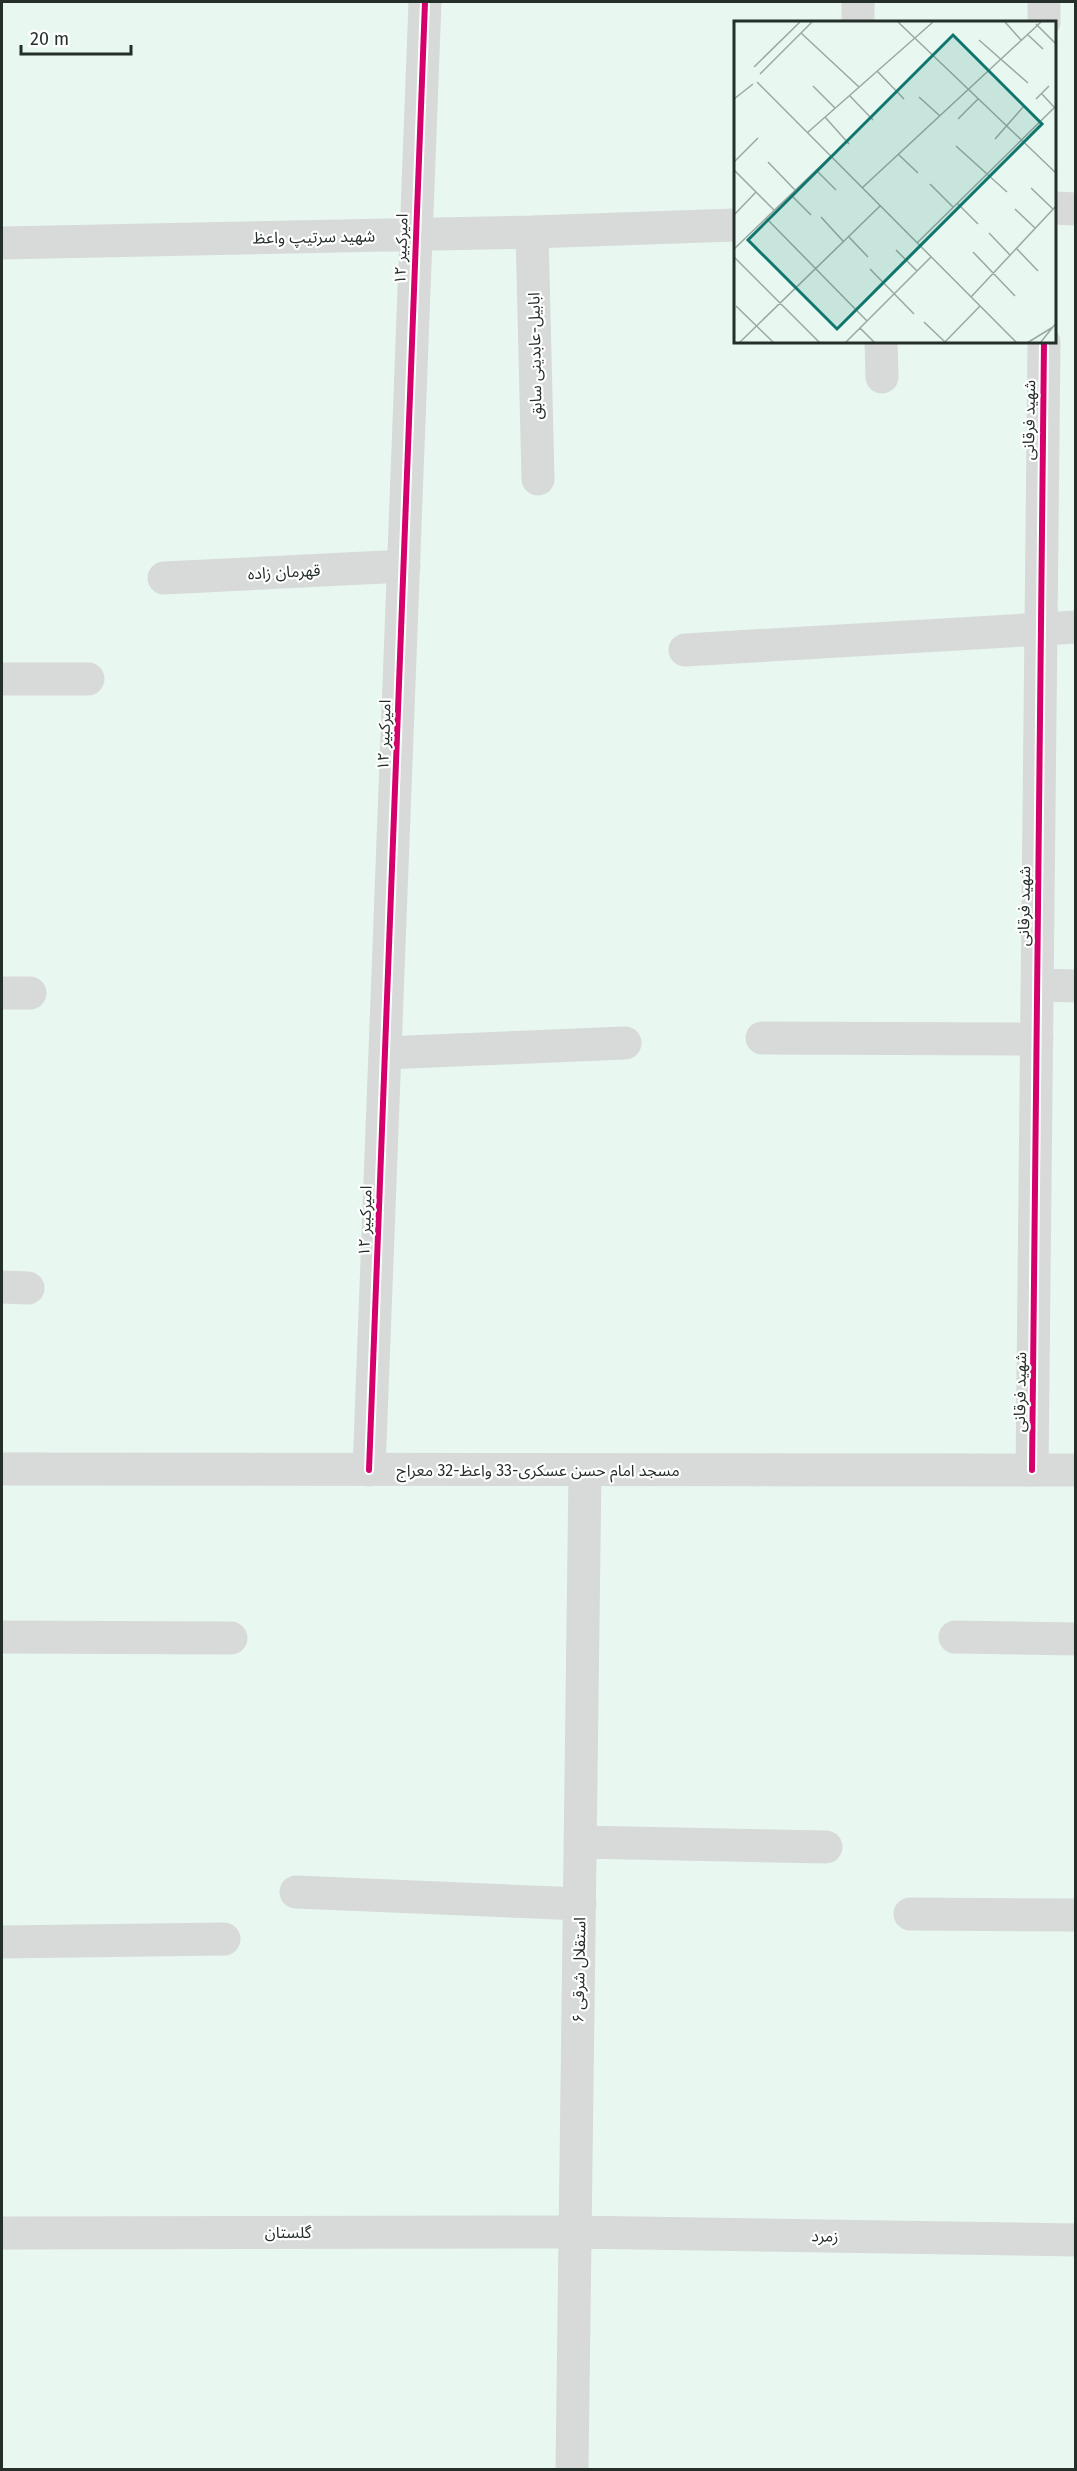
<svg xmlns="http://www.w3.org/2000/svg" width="1077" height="2471" viewBox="0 0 1077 2471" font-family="'Fira Sans','Noto Sans Arabic',sans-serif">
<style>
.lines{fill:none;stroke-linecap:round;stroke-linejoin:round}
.minor{stroke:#d7dad9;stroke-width:33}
.tertiary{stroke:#d7dad9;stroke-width:33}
.cycleway-casing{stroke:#fff;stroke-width:10}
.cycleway{stroke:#d6006c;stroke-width:6}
.labels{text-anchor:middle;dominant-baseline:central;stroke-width:4.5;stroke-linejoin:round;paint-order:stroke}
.street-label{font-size:16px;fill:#252f2a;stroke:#fff}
.inset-road{fill:none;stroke:#9aa8a1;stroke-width:1.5}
.view{fill:#0f766e;fill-opacity:0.15;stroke:#0f766e;stroke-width:3}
.inset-edge{fill:none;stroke:#252f2a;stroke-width:3}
</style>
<rect width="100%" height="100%" fill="#e8f8f0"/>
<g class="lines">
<path class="minor" d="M858 2V22
M1044 2V22
M1054 208 1076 209
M532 232 538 479
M2 243 532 232 735 225
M881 342 882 377
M164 578 404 566
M685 650 1076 627
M2 679H88
M1037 985 1076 986
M2 993H30
M762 1038 1037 1039
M385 1053 625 1043
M2 1287 28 1288
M369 1470 425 2
M1032 1470 1044 342
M2 1637 231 1638
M955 1637 1076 1639
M580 1842 826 1847
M296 1892 580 1904
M910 1914 1076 1915
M2 1942 224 1939
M2 2233 575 2232 1076 2240
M572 2470 585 1470"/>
<path class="tertiary" d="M2 1469 1076 1470"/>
<g class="cycleway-casing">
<path id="cycleway" d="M369 1470 425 2
M1032 1470 1044 342"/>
</g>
<use href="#cycleway" class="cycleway"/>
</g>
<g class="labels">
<g class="street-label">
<text transform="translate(314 237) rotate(-1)">شهید سرتیپ واعظ</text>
<text transform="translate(401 249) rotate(-88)">امیرکبیر ۱۲</text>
<text transform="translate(535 356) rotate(-91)">ابابیل-عابدینی سابق</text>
<text transform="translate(1029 420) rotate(-89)">شهید فرقانی</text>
<text transform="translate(284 572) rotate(-3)">قهرمان زاده</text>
<text transform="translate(384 735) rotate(-88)">امیرکبیر ۱۲</text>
<text transform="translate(1024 906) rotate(-89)">شهید فرقانی</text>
<text transform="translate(365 1221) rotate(-88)">امیرکبیر ۱۲</text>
<text transform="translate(1020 1392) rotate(-89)">شهید فرقانی</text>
<text x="538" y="1470">مسجد امام حسن عسکری-33 واعظ-32 معراج</text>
<text transform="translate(579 1970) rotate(-89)">استقلال شرقی ۶</text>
<text x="288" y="2232">گلستان</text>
<text transform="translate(825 2236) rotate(1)">زمرد</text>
</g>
</g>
<g transform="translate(734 21)">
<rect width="322" height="322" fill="#e8f8f0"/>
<path class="inset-road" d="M164 1 323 153M271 1 287 19M302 3 323 24M67 12 125 66M293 13 309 28M245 19 294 62M20 46 66 1M143 50 170 78M26 53 78 1M23 61 283 322M79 65 101 87M307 72 320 86M115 74 139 99M185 76 206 95M0 78 19 63M302 78 315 65M91 96 115 123M224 98 244 78M73 112 199 1M261 118 290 85M222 125 273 171M164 133 184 152M0 141 24 117M34 141 61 169M0 149 40 189M82 149 102 169M196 163 219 186M128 167 307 1M297 167 319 188M57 174 77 194M223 182 244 203M281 188 301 207M0 194 22 171M87 196 109 220M32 197 133 300M255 212 276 234M114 215 134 236M183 222 323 84M282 227 304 250M0 228 97 135M162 229 183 250M239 231 281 275M0 236 86 322M136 248 180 293M237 276 323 184M2 285 40 322M190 301 212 322M126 307 141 322M5 322 146 185M111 322 197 236M210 322 246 285M293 322 319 306M306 322 323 301"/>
<path class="view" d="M219 14 308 103 103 308 14 219Z"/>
<rect width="322" height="322" class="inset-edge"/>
</g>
<rect width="1077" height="2471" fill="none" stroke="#252f2a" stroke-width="6"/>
<path d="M21 45v9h110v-9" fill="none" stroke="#252f2a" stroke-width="3"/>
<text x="30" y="45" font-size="18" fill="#252f2a" stroke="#ffffff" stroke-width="4.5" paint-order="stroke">20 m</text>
</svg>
